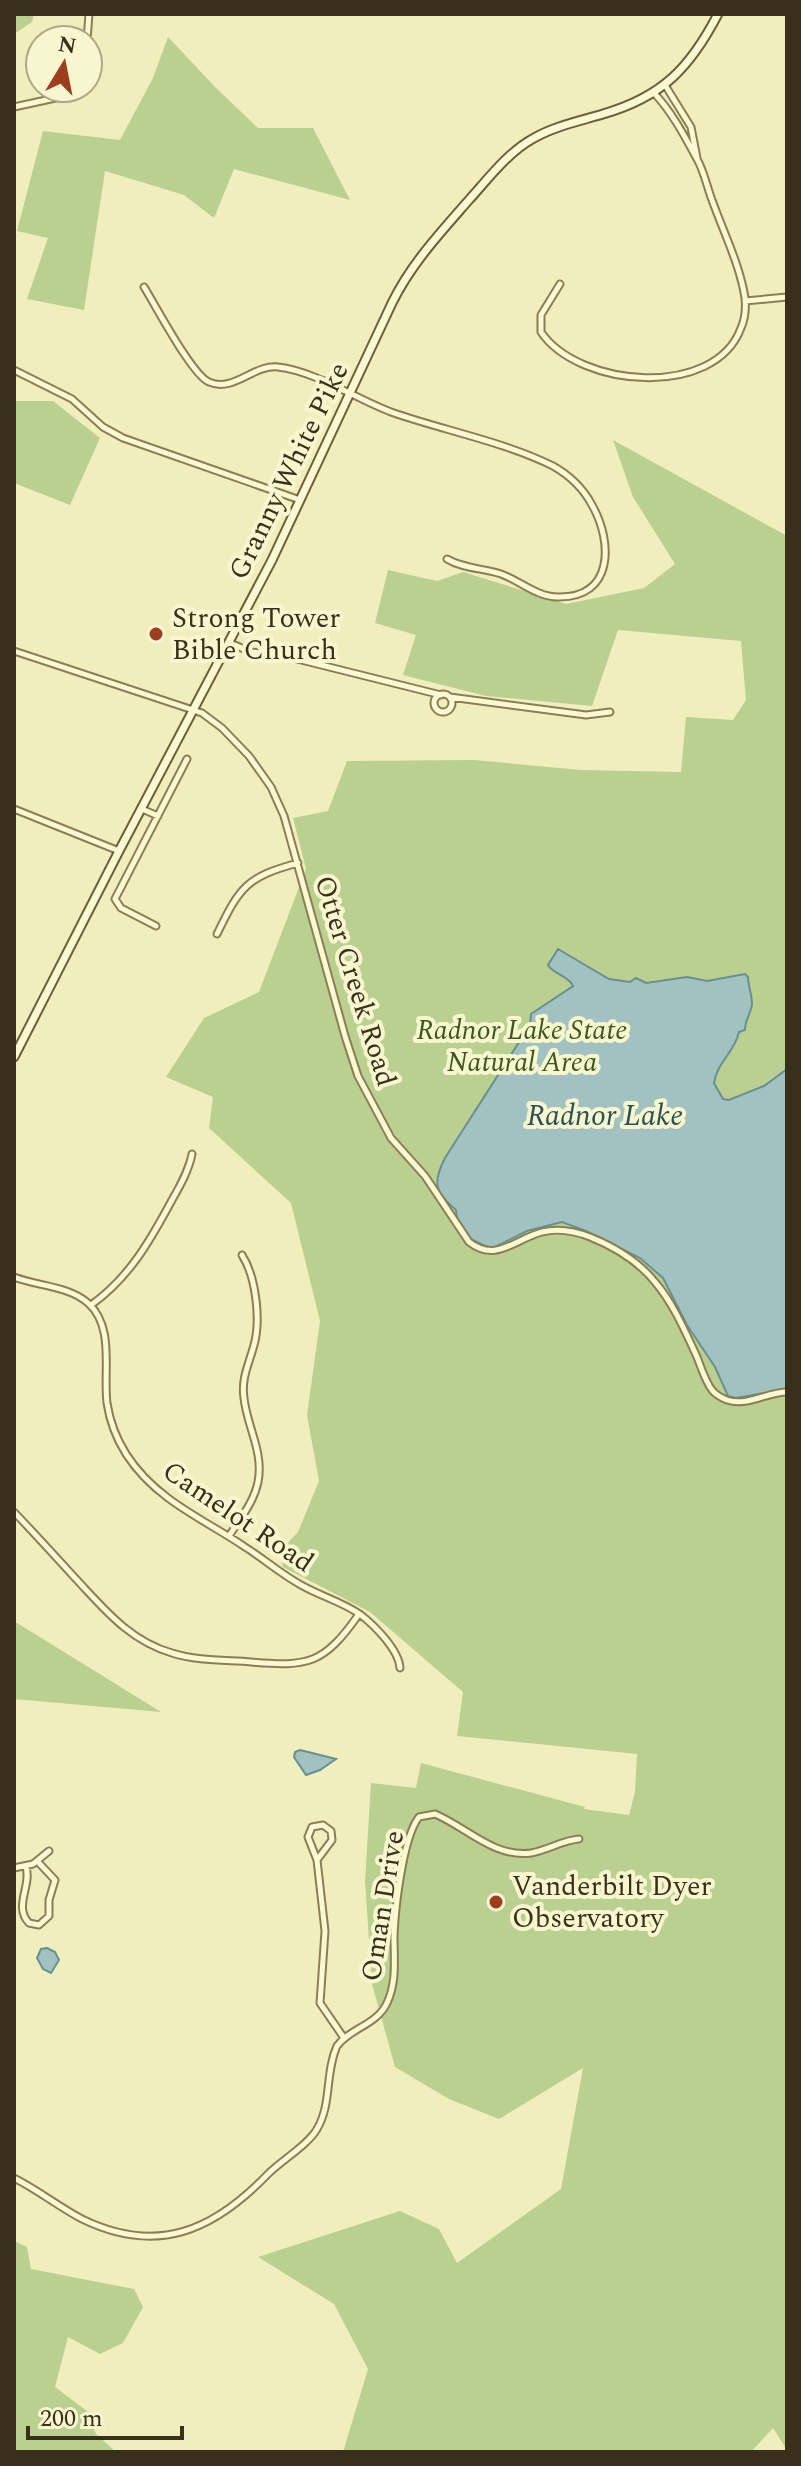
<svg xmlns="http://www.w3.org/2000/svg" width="801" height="2466" viewBox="0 0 801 2466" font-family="Spectral,serif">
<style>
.green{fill:#b9d091}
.water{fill:#a1c2c0;stroke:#689090;stroke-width:2}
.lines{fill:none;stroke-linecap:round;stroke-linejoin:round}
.minor-casing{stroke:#8b7e55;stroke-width:9}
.secondary-casing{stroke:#6c5f39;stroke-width:11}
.minor{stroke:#fbf9d1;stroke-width:5}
.secondary{stroke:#fbf9d1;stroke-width:7}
.poi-dot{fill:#9e3e21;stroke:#f8f6ce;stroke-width:3}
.labels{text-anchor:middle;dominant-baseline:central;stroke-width:8;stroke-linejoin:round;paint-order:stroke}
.street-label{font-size:28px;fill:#39301b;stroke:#f8f6ce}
.poi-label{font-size:28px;fill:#39301b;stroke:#f8f6ce;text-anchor:start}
.park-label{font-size:28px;font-style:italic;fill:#3c5720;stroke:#f8f6ce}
.water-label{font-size:30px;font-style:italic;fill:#29515a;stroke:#f8f6ce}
</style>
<rect width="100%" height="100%" fill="#f1eebe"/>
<path class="green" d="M14 14H34L32 22 14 34Z
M168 37 217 89 258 128H313L350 200 234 169 214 218 184 195 105 171 84 310 27 299 48 238 17 231 43 131 120 140 153 78Z
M14 401H53L100 438 70 505 14 483Z
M613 440 787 536V2450L773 2428 751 2452H343L368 2369 334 2304 258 2257 400 2211 439 2229 457 2263 561 2189 583 2068 499 2119 449 2099 395 2067 372 1984 365 1881 371 1783 416 1788 421 1763 585 1807 584 1809 629 1815 635 1792 637 1754 457 1736 463 1692 370 1612 283 1567 279 1552 298 1532 319 1481 307 1415 320 1321 291 1203 209 1128 213 1097 166 1077 204 1018 259 992 306 869 293 818 328 811 347 761 474 760 581 770 681 772 686 717 733 720 746 700 741 641 618 630 592 706 486 696 403 675 416 635 375 623 388 570 437 581 463 572 566 604 644 588 675 564 633 497Z
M14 1621 161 1712 14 1699Z
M14 2241 27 2247 31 2269 134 2289 143 2307 123 2343 100 2354 68 2337 55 2387 87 2411 96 2434 116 2452H14Z"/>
<path class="water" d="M558 949 609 979 630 982 636 978 646 983 687 977 707 981 745 974 748 977C748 986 752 994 752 1004 751 1014 745 1019 745 1030L739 1032C735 1052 717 1062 714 1083L723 1099 729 1100 764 1086 787 1069V1389L736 1398 728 1396 715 1367 687 1325 663 1278 640 1258 586 1231 562 1222 527 1231 493 1248 485 1246 471 1239 457 1218 456 1210C435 1192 432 1183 445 1158L530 1025 531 1014 573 986C569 976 553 974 548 965Z
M300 1750 336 1759 320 1770 306 1775 294 1757 295 1752Z
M47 1948 55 1952 59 1960 51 1973 43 1969 37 1958 41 1949Z"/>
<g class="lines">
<g class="minor-casing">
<path id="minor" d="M87 40 89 14
M665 85 691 127 697 158
M14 107 60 97 70 88
M560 284 541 315V332C579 388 715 399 741 328 745 319 746 308 745 298 740 265 723 231 712 200 707 187 704 171 697 159 685 137 672 112 654 93
M144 287C156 306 192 375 209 382 233 393 254 364 278 367 315 371 356 399 391 412 442 430 505 442 553 466 569 475 583 488 592 505 613 542 614 598 558 597 537 597 520 581 501 574 483 568 464 569 447 559
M745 301 787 297
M14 370 72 399 103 427 123 438 300 500
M230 643 251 652 285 656 441 695
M14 651 202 713 222 728 249 756 271 787 284 816 345 1036 358 1076 391 1138 425 1176 469 1242C496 1263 515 1239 542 1232 558 1228 575 1231 590 1237 615 1247 638 1261 655 1282 673 1303 685 1331 697 1357 701 1367 705 1381 712 1390 715 1394 722 1398 727 1400 747 1407 767 1392 787 1392
M434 703a9 9 0 1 1 18 0a9 9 0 1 1-18 0Z
M450 697 586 715 610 712
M14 809 119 851
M142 809 158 816
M156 926 121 908 115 899 187 759
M217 934C240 887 246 877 298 863
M14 1277C37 1286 69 1286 88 1303 115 1327 103 1371 107 1403 113 1443 136 1474 168 1498 192 1516 220 1530 245 1547 264 1559 281 1574 301 1585 320 1596 343 1602 361 1615 375 1626 399 1650 400 1668
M91 1305C129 1278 150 1241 172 1200 180 1186 189 1170 192 1154
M14 1512C35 1534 56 1557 76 1579 105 1610 130 1641 172 1653 197 1661 225 1660 251 1662 309 1667 324 1664 359 1614
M229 1536C240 1519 254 1502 258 1482 264 1452 247 1427 244 1398 241 1378 249 1364 254 1345 261 1320 256 1277 242 1255
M317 1860 332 1840 331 1831 323 1825 312 1827 308 1837 317 1860 325 1931 320 2003 344 2038
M26 1867C32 1886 13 1906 29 1923L39 1925 49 1916V1900L55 1880 38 1862
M14 1868 33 1864 49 1851
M14 2178C38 2190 59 2207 82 2219 158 2256 214 2230 268 2174 282 2160 309 2144 317 2129 332 2104 325 2072 337 2046 350 2028 377 2025 387 2003 397 1982 394 1959 394 1936 395 1909 403 1837 419 1817L435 1814C466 1827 494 1858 531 1853 548 1850 563 1840 579 1839"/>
</g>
<g class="secondary-casing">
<path id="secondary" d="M14 1057 119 851 272 560 392 303C411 264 440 233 468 201 488 179 508 152 534 138 555 126 580 121 603 114 662 97 690 68 718 14"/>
</g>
<use href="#minor" class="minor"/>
<use href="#secondary" class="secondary"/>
</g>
<g class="poi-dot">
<circle cx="156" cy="634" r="8"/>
<circle cx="496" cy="1902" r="8"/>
</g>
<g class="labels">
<g class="street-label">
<text transform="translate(289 471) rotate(-64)">Granny White Pike</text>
<text transform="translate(355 981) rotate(73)">Otter Creek Road</text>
<text transform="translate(238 1517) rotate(34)">Camelot Road</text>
<text transform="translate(383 1906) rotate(-81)">Oman Drive</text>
</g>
<g class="poi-label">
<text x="172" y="618">Strong Tower<tspan x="172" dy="32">Bible Church</tspan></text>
<text x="512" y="1886">Vanderbilt Dyer<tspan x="512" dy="32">Observatory</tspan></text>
</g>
<g class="park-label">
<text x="522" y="1030">Radnor Lake State<tspan x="522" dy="32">Natural Area</tspan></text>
</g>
<g class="water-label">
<text x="605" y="1116">Radnor Lake</text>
</g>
</g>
<rect width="801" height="2466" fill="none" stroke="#39301b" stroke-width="32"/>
<g transform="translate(64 64) rotate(10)"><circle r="38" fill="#f8f6ce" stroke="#aca786" stroke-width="2"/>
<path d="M0-6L14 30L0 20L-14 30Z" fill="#9e3e21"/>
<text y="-12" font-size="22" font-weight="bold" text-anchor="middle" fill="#39301b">N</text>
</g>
<path d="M28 2426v12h154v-12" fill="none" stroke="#39301b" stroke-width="4"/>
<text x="40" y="2426" font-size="24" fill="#39301b" stroke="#f8f6ce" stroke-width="6" paint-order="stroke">200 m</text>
</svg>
